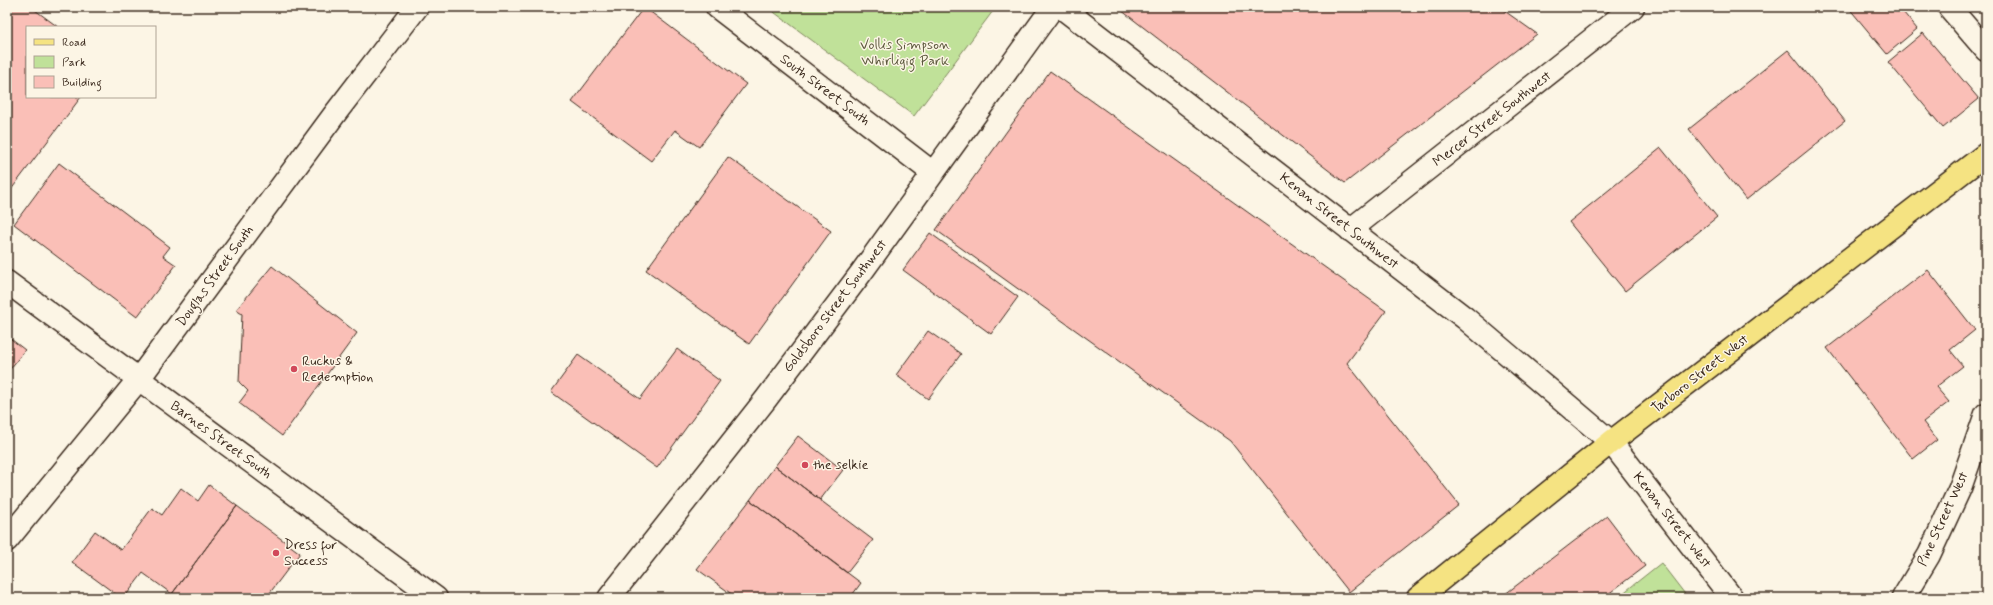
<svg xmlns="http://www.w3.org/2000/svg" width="1993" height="605" viewBox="0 0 1993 605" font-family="Mynerve,sans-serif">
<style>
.green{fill:#c0e199;stroke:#7e865c}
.building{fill:#fabfb7;stroke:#3b2a1e}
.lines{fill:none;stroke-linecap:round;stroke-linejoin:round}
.minor-casing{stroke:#3b2a1e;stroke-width:25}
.major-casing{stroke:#3b2a1e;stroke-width:25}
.minor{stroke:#fcf5e5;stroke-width:22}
.major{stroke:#f5e382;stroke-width:22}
.poi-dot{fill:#d1495b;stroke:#fcf5e5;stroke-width:1.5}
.labels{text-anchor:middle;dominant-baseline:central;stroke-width:3;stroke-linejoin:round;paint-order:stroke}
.park-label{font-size:14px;fill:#5c583d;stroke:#fcf5e5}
.street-label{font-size:14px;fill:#3b2a1e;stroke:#fcf5e5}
.poi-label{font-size:14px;fill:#3b2a1e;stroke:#fcf5e5;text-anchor:start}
</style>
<rect width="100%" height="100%" fill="#fcf5e5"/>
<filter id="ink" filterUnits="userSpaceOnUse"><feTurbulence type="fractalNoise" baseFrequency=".025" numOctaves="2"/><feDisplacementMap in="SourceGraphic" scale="8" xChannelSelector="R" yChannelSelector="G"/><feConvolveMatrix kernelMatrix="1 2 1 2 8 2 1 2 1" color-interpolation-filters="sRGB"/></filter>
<g filter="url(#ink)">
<path class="green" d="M767 7H996L914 116Z
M1661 563 1688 598H1617Z"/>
<path class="building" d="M7 7H38L35 10 58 27H27V97H81L7 195Z
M644 7 746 84 699 147 675 130 651 161 572 102Z
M1117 7H1499L1537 34 1345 183Z
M1848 7H1899L1917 29 1887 54Z
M1923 33 1979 99 1943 128 1888 62Z
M1788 50 1845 121 1746 200 1689 129Z
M1050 71 1386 311 1347 363 1459 505 1349 592 1230 441 936 230Z
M1661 148 1717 217 1625 291 1569 222Z
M728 157 831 231 749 344 646 270Z
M59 163 170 247 163 256 176 265 137 317 14 224Z
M930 233 1018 297 991 334 903 270Z
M272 266 357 333 282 436 239 403 248 391 239 382 242 314 236 310Z
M1928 270 1975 330 1950 350 1963 366 1936 387 1949 402 1923 422 1937 440 1913 459 1827 348Z
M928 331 961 354 928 399 896 375Z
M7 336 25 350 7 373Z
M677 349 720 381 657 468 551 392 578 355 640 399Z
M798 436 843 470 820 500 775 466Z
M775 466 873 540 847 573 750 500Z
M209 485 237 506 172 594 143 573 124 598H121L72 562 95 531 121 550 152 508 162 515 181 488 198 501Z
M750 500 861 583 850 598H737L697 569Z
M237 506 300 553 266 598H169Z
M1607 516 1645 566 1603 598H1500Z"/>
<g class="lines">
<g class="minor-casing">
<path id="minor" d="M717 7 933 173
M1061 7 1465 318 1611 442 1732 598
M1949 7 1986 50
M1350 230 1633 7
M7 282 436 598
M7 540 138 380 334 115 417 7
M609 598 766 399 861 273 1053 7
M1903 598 1929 555 1960 488 1986 414"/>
</g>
<g class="major-casing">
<path id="major" d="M1418 598 1611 442 1986 154"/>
</g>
<use href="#minor" class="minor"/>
<use href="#major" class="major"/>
</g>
</g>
<g class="poi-dot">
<circle cx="294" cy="369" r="4"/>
<circle cx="805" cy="465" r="4"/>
<circle cx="276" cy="553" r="4"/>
</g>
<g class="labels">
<g class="park-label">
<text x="905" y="45">Vollis Simpson<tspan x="905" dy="16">Whirligig Park</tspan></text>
</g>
<g class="street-label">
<text transform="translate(825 90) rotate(37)">South Street South</text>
<text transform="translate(1492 119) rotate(-38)">Mercer Street Southwest</text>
<text transform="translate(1339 221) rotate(38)">Kenan Street Southwest</text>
<text transform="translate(215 276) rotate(-54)">Douglas Street South</text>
<text transform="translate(835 306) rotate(-53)">Goldsboro Street Southwest</text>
<text transform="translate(1700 374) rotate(-38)">Tarboro Street West</text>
<text transform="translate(221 440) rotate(36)">Barnes Street South</text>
<text transform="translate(1943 519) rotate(-65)">Pine Street West</text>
<text transform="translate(1672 520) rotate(52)">Kenan Street West</text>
</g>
<g class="poi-label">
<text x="302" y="361">Ruckus &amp;<tspan x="302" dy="16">Redemption</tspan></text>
<text x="813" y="465">the selkie</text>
<text x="284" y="545">Dress for<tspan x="284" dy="16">Success</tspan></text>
</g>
</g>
<rect width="1993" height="605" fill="none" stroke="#fcf5e5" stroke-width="24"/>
<rect x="12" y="12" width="1969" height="581" fill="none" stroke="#3b2a1e" stroke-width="1.5" filter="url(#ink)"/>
<rect x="26" y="26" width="130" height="72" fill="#fcf5e5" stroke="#afa495"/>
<rect x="34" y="39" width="20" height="6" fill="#f5e382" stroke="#afa495"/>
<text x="62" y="46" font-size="12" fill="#3b2a1e">Road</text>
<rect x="34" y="56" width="20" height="12" fill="#c0e199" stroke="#afa495"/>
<text x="62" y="66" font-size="12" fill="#3b2a1e">Park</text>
<rect x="34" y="76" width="20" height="12" fill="#fabfb7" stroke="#afa495"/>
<text x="62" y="86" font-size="12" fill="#3b2a1e">Building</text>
</svg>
